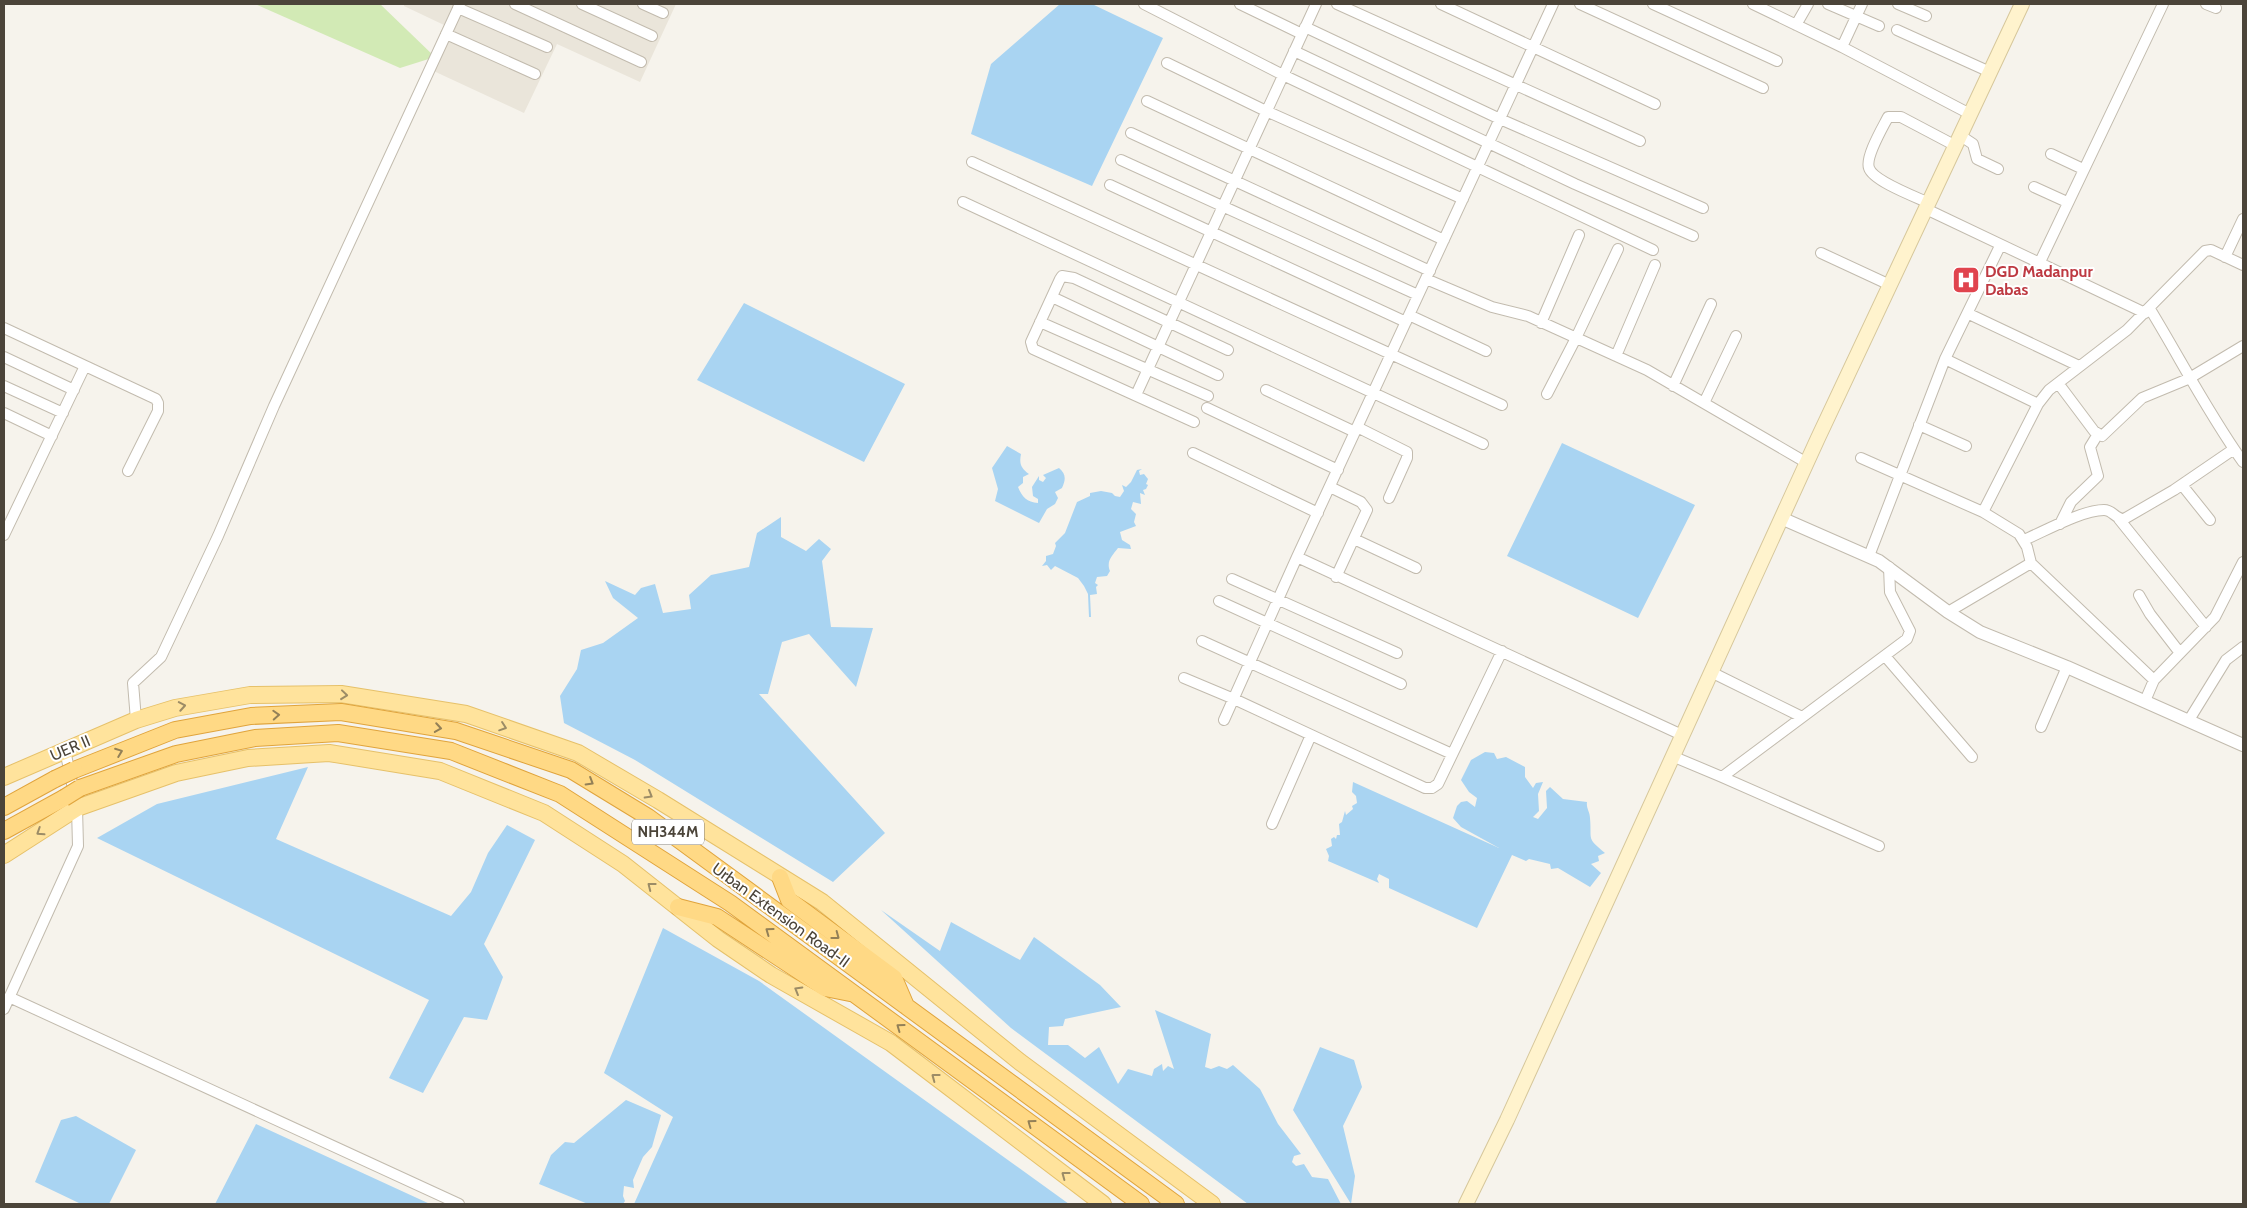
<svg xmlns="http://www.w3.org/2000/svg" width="2247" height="1208" viewBox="0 0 2247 1208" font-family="Cabin,sans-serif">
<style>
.residential{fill:#eae5da}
.green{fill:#d2eab5}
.water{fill:#a9d4f2}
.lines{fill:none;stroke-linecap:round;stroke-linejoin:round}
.minor-casing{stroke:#c2bbae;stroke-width:12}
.tertiary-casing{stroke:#c2bbae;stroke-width:14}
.secondary-casing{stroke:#d6c79b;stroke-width:16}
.primary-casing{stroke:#e6c16a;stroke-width:18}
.trunk-casing{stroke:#e0a43c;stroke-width:18}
.minor{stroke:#fff;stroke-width:10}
.tertiary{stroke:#fff;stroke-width:12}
.secondary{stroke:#fff3cd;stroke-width:14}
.primary{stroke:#ffe39c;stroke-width:16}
.trunk{stroke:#ffd985;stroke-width:16}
.trunk-bridge-casing{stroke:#e0a43c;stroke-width:18;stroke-linecap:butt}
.trunk-bridge{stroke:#ffd985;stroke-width:16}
.oneway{stroke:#9c8c66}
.oneway2{stroke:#938057}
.labels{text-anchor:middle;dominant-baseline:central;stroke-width:4;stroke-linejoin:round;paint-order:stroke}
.shield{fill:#fff;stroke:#817c74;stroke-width:1}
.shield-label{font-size:15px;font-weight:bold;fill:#4b4439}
.health-label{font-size:16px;font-weight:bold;fill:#be3a42;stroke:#fff;text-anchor:start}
.street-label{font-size:16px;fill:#4b4439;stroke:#fff}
</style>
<rect width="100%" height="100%" fill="#f6f3ec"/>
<path class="residential" d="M404 4H676L640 82 557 44 524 113 425 67 444 25 404 6Z"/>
<path class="green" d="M255 4H380L435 57 400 68Z"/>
<path class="water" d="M1060 4H1092L1163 38 1092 186 971 134 991 64Z
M744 303 905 384 864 462 697 380Z
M1562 443 1695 505 1638 618 1507 556Z
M1007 446 1021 454C1019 464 1021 468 1029 474L1023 477V483L1018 487C1022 497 1027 502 1038 503V499L1033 496 1032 487 1039 476V480L1043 482 1046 478 1043 475 1059 468C1066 474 1066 479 1062 488L1055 492 1058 498 1055 504 1047 509 1039 523 995 501 998 489 992 468Z
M1142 469 1139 471 1140 475 1144 474 1148 479 1146 484 1148 485 1146 489 1143 490 1145 495 1140 493 1141 504 1133 502 1131 509 1136 514 1134 522 1136 526 1120 532 1122 540 1130 545 1131 549 1118 548C1112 556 1106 561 1110 571L1107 576 1097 577 1095 583 1098 585 1096 587 1097 594 1090 595 1091 617H1089L1088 594 1084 586 1078 578 1055 566 1051 570 1047 565 1042 566 1046 561V556L1053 554 1056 546 1055 543 1065 533 1077 502 1090 496V493L1101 491 1112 493 1115 496 1120 497 1124 491 1122 485 1126 487 1131 482 1137 470Z
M781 517V537L806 551 819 539 831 549 822 561 831 627 873 628 856 687 809 634 782 642 768 694H759L885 833 833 882 635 760 564 723 560 696 577 669 581 650 603 643 638 618 613 598 605 581 635 595 641 588 655 584 663 613 691 609 689 595 711 575 749 567 757 533Z
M1485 752 1494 753 1497 759 1506 757 1525 767V777L1533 788 1536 783 1543 782 1538 794 1539 811 1533 817 1538 819 1547 808 1546 791 1550 787 1563 799 1587 802C1586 808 1590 812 1590 818 1592 841 1586 837 1605 853L1598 856 1599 861 1591 864 1601 873 1590 887 1558 868 1551 869 1550 864 1529 859 1526 861 1512 855 1477 928 1389 888V879L1379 874 1377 879 1379 883 1328 861 1329 856 1326 849 1332 846 1331 839 1334 837 1336 839 1337 835H1340L1339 824 1342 822 1345 811 1346 815 1353 809 1352 806 1357 803 1356 796 1352 792 1353 782 1499 848 1461 827 1453 818 1457 806 1461 802 1467 801 1475 807 1477 798 1469 792 1461 780 1471 760Z
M308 767 276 839 451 916 471 892 488 853 507 825 535 840 484 944 503 977 487 1020 464 1017 423 1093 389 1078 429 1000 97 838 157 804Z
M881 910 940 951 951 922 1020 960 1034 937 1100 985 1121 1007 1065 1019 1063 1026 1049 1027 1048 1045H1068L1085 1058 1099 1047 1118 1084 1128 1069 1152 1076 1154 1069 1162 1064 1163 1071 1168 1066 1174 1069 1155 1010 1211 1034 1205 1067 1211 1069 1219 1066 1227 1069 1233 1065 1260 1089 1278 1124 1301 1154 1294 1156 1292 1162 1296 1166 1304 1164 1312 1177 1328 1179 1341 1204H1248L1011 1028Z
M663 928 759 981 1069 1204H634L673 1117 604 1073Z
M1320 1047 1354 1060 1362 1087 1343 1126 1355 1176 1351 1204 1293 1110Z
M626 1100 661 1115 652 1147 643 1157 633 1180 634 1188 624 1186 623 1196 625 1201 623 1204H588L539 1184 551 1155 565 1142 574 1143Z
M76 1116 136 1150 109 1204H81L35 1182 61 1120Z
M256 1124 430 1204H215Z"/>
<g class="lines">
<g class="minor-casing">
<path id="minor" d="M515 4 641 62
M582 4 652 36
M643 4 663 13
M1144 4 1283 75 1653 250
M1240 4 1302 34
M1337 4 1640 141
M1441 4 1655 104
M1580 4 1763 88
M1653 4 1777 61
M1753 4 1842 47 1970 114
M1828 4 1879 26
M1898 4 1926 16
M2206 4 2216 8
M458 8 547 47
M1796 25 1808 4
M1305 27 1500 119 1703 208
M1897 30 1990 72
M446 34 535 74
M1842 47 1862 4
M1294 51 1575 184 1693 236
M1167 63 1266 111 1463 199
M1147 101 1444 240
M1131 133 1430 271
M1961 136 1973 144 1977 159 1998 169
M2051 154 2083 169
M1121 160 1418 295
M972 162 1502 405
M1110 185 1406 322
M2034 187 2067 202
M963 202 1483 444
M1929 203C1916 197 1873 181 1869 168 1865 157 1883 127 1888 117H1901L1956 146
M1926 209 2145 313
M1821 253 1890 285
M2225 257 2243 219
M2039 264 2163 4
M1426 279 1492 307 1528 316 1647 370 1807 463
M1052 297 1218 375
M2150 309C2181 360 2208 413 2243 462
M1969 314 2079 366
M1409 315 1486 351
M1040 322 1208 396
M1541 323 1579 235
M4 328 156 399 158 403V411L128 471
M1616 356 1655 265
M4 357 74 390
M1945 359 2038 404
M2058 383 2094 431 2102 436 2142 398 2188 379 2243 346
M4 386 63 413
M1673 386 1711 304
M1266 390 1355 432
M1547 394 1576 338 1618 249
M1136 395 1316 4
M1704 403 1736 336
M1207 408 1338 470
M4 413 52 436
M1194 422 1033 349 1031 342 1060 279 1062 276 1074 278 1228 350
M1919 425 1966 446
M1357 427 1407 452V458L1389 498
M1193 453 1318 513
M1861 458 1983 512 2019 534 2027 547 2031 563 1948 612
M2182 485 2210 520
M1330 487 1361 502 1367 510 1336 577
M1983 512 2038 404 2049 390 2127 330 2205 251 2211 250 2243 265
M2119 519 2206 627
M2060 524 2071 502 2098 476 2090 447 2098 434
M4 535 85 366
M1354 539 1416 568
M2024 540C2045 531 2082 510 2104 510 2113 510 2115 519 2124 519L2174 490 2234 449
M1869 556 1945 359 2000 246
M1297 557 1682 735
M2031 563 2154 680 2145 701
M1232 579 1397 653
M2139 595 2150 614 2180 653
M1219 601 1401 684
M1202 641 1452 754
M1885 656 1972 757
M1711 672 1802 717
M1184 678 1234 699 1425 788H1432L1438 784 1502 651
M2154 680 2215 617 2243 562
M136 720 133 683 161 657 218 536 274 406 460 4
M1224 720 1297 557 1553 4
M2189 720 2226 660 2243 647
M2041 727 2067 667
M1672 756 1722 777 1907 639 1910 631 1890 592 1889 567
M1722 777 1879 846
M1272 824 1311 735
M9 997 459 1204
M4 1009 78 846 77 808 65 750"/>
</g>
<g class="tertiary-casing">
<path id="tertiary" d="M1781 518 1879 561 1948 612 1980 632 2067 667 2243 745"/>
</g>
<g class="secondary-casing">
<path id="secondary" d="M1466 1204 1507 1120 1818 438 2022 4"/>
</g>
<g class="primary-casing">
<path id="primary" d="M4 777 136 720 175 708 250 695 341 694 466 714 578 753 658 800 822 902 1020 1062 1212 1204
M4 855 77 808 176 773 248 758 329 753 440 771 544 813 623 864 718 939 771 975 891 1043 1103 1204"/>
</g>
<g class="trunk-casing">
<path id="trunk" d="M74 770 175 730 251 716 341 712 456 731 571 770 648 817 1176 1204
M80 788 176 754 255 738 338 733 451 751 560 794 730 903 1141 1204
M4 807 55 779
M4 831 64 798
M780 877 789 900 894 978 906 1006
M678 907 717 917 825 988 850 993"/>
</g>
<use href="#minor" class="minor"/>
<use href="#tertiary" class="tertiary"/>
<use href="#secondary" class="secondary"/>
<use href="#primary" class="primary"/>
<use href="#trunk" class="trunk"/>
<g class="trunk-bridge-casing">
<path id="trunk-bridge" d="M55 779 74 770
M64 798 80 788"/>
</g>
<use href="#trunk-bridge" class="trunk-bridge"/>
</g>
<defs><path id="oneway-chevron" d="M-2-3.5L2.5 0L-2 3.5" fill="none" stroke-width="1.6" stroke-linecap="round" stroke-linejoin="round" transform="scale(1.25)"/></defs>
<g class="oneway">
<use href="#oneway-chevron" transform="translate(344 695) rotate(6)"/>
<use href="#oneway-chevron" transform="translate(182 706) rotate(-10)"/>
<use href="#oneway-chevron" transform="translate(503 727) rotate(19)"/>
<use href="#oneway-chevron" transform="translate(649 795) rotate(30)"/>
<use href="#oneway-chevron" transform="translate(40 832) rotate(147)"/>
<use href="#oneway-chevron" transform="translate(651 886) rotate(-142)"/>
<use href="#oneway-chevron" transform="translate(798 990) rotate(-150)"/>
<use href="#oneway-chevron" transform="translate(935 1077) rotate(-143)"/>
<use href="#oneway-chevron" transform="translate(1065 1175) rotate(-143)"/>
</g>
<g class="oneway2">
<use href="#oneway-chevron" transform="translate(276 715) rotate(-3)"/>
<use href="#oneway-chevron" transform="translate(438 728) rotate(9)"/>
<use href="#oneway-chevron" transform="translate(119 752) rotate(-21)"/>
<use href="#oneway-chevron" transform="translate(590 782) rotate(31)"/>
<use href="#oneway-chevron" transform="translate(769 931) rotate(-144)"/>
<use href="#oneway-chevron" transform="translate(836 936) rotate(37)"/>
<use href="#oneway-chevron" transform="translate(900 1027) rotate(-144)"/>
<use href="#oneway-chevron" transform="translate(1031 1123) rotate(-144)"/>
</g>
<defs>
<g id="hospital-square" transform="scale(1.4375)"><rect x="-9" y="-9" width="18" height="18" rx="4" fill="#e0444e" stroke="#fff"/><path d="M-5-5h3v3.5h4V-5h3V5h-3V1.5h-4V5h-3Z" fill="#fff"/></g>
</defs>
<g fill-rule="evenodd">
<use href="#hospital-square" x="1966" y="280"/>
</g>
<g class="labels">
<rect class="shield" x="632" y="819.5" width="72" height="25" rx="4"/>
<g class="shield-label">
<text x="668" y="832">NH344M</text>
</g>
<g class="health-label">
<text x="1985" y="271">DGD Madanpur<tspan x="1985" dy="18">Dabas</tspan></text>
</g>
<g class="street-label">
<text transform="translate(70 748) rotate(-23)">UER II</text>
<text transform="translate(781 915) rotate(36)">Urban Extension Road-II</text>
</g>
</g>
<rect width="2247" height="1208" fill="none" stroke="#4b4439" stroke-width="10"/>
</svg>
